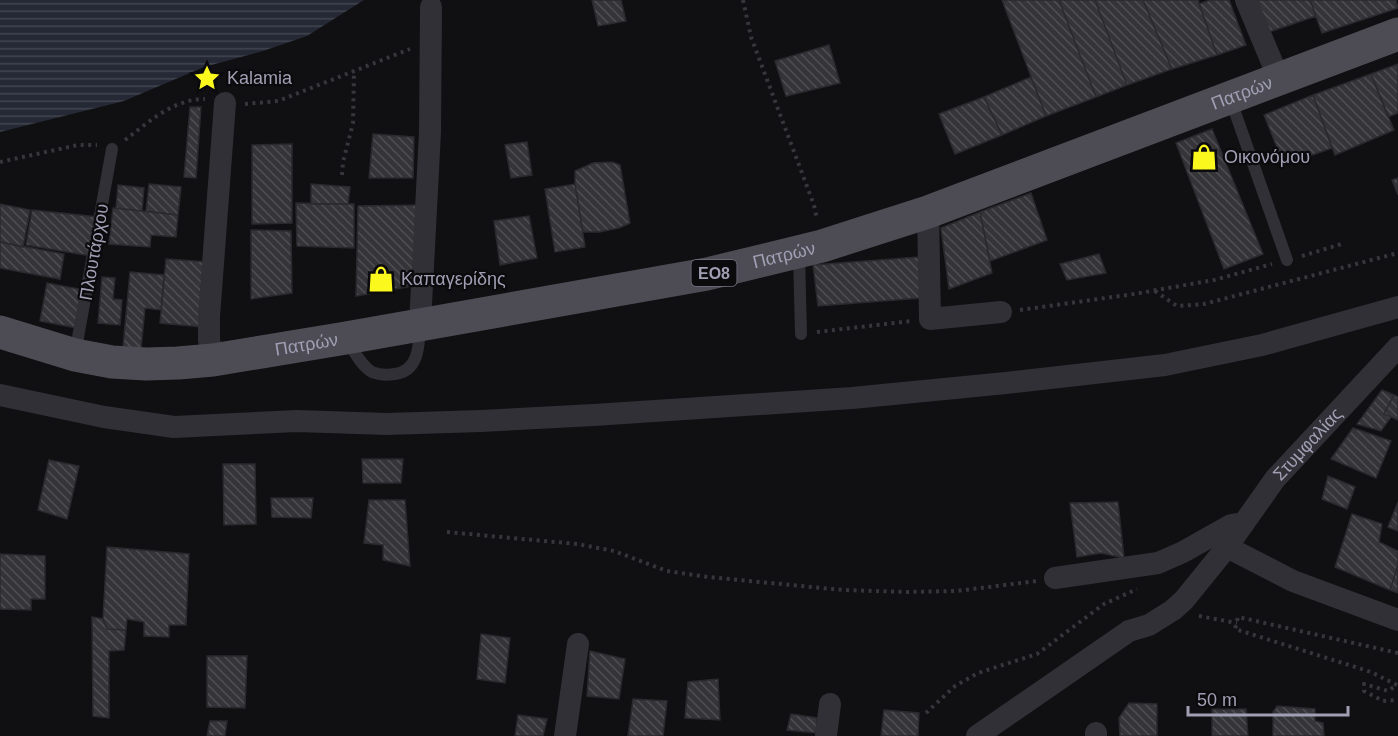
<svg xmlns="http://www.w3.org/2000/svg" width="1398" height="736" viewBox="0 0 1398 736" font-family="Helvetica,sans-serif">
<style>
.water{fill:url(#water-rules)}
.building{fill:url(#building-back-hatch);stroke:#2a292d;stroke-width:1.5}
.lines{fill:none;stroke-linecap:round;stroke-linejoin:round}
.path{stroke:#36363d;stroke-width:4;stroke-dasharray:3 4.5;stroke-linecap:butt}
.service{stroke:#313036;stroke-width:12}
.minor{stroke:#313036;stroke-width:22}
.primary{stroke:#4d4c55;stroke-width:33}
.labels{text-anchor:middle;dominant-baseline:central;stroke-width:4.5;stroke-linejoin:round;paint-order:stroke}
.shield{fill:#0b0a0c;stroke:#737281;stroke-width:1.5}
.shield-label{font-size:16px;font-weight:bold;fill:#a09fb3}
.poi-label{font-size:18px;fill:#a09fb3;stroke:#0b0a0c;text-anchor:start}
.street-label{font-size:18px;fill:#a09fb3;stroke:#0b0a0c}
</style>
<defs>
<pattern id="water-rules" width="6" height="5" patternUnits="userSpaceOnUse" patternTransform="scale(1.5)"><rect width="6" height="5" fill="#252935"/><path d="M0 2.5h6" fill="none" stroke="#414550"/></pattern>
<pattern id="building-back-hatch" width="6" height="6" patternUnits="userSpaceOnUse" patternTransform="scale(1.5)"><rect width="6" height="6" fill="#343439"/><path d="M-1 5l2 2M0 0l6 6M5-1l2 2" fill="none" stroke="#4e4e53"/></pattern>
</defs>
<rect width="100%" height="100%" fill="#100f11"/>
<path class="water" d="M0 0H364L307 36 263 51 204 67 124 101 0 132Z"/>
<path class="building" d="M592 0H621L626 21 598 26Z
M1002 0H1059L1096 97 1046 116Z
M1059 0H1095L1127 85 1096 97Z
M1095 0H1143L1172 69 1127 85Z
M1143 0H1198L1217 55 1172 69Z
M1210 0H1229L1246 45 1217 55 1199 4Z
M1256 0H1310L1316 16 1269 32Z
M1310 0H1396L1398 8 1322 33Z
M829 45 840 83 786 96 775 61Z
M1398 64V113L1388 117 1371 74Z
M1371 74 1394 130 1335 155 1313 95Z
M1031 77 1046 116 1002 135 984 97Z
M1313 95 1332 148 1284 165 1264 115Z
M984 97 1002 135 955 154 939 114Z
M190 107H201L196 178 184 177Z
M1212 129 1263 254 1224 269 1176 143Z
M373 134 414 137 413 178H369Z
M527 142 532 175 511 178 505 145Z
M292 144V223L252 224V145Z
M612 162 620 165 630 223 619 228 599 232H583L575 184V171L593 163Z
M1398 178V195L1392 180Z
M149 184 181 187 178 215 146 211Z
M311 184 350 187 348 204H311Z
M575 184 585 247 555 252 545 189Z
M118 185 144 188 142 211 116 208Z
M1031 193 1047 240 990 261 980 212Z
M296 203 354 204V248L297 246Z
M0 204 30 210 23 247 0 242Z
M421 205 417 285 356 296 358 206Z
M113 208 178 215 176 237 151 235 150 247 109 244Z
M32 210 98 217 91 256 26 245Z
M980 212 992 273 949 289 941 228Z
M529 216 537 258 500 265 494 221Z
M251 230 291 231 292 293 251 299Z
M0 242 64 254 60 279 0 268Z
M1099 254 1106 273 1067 280 1060 264Z
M919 257 921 298 818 306 813 265Z
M166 259 208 262 202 327 160 323Z
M130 272 164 275 161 310 145 308 141 349 123 347Z
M102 277 115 278 113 299 122 300 120 325 98 323Z
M47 283 84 290 77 328 40 321Z
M1382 390 1394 395 1384 414 1391 417 1381 431 1357 424Z
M1394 395 1398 397V420L1384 414Z
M1353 428 1391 441 1376 478 1331 459Z
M362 459H403L401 483H363Z
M49 460 79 466 67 519 38 510Z
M223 464H255L256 524 224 525Z
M1328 476 1355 487 1347 509 1322 499Z
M271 498H313L311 518 272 517Z
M369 500H405L410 566 383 560V545L364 543Z
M1118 502 1124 558 1101 553 1077 557 1070 503Z
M1398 502V531L1388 527Z
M1352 514 1382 524 1379 542 1398 551V565L1390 590 1335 567Z
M107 547 189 554 186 625H169V637L144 636V622L127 619 126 630 107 629 103 619Z
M0 554 45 556V599H31V610L0 609Z
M1398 565V593L1390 590Z
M92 617 103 619 107 629 126 630 124 650 109 651V718L93 716Z
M481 634 510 638 505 683 477 679Z
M590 651 625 659 619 699 587 696Z
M207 656H247L245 708 207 707Z
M718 679 720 720 685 718 688 682Z
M633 699 667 701 663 736H628Z
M1129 703 1157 704V736H1120L1119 718Z
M1277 706 1315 709V721L1323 723 1324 736H1273V712Z
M1212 709H1246L1248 736H1212Z
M884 710 919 713 918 736H881Z
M791 714 817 718 816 733 787 730Z
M518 715 547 719 543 736H515Z
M210 721H227L225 736H207Z"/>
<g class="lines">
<path class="path" d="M743 0 751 37 814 205 817 219
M245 104 278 101 410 49
M125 140C149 122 173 99 205 99
M0 162 78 145H97
M342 175 343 162 353 123 354 72
M1302 256 1345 243
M1155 291 1177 306 1204 304 1398 253
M1020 310 1134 294 1214 280 1272 264
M817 332 911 321
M447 532 577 544 614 551 667 571 708 577 843 590 907 592 956 591 1037 581
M1199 616 1237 623
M1398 653 1238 617 1235 629 1371 672 1397 685 1388 691 1364 684V691L1383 701 1398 700
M926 713 955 686 978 673 1037 654 1104 604 1137 589"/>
<path class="service" d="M1230 98 1287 260
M799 254 801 334
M346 339C353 349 361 366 372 372 379 375 388 375 395 374 419 371 419 345 420 326
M75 354 112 149"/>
<g class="minor">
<path d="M1246 0 1279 79"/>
<path d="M928 212 930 319 1001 312"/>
<path d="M420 324 430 132 431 7"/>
<path d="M213 360 209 340V317L225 103"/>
<path d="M0 395 104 417 174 427 297 421 387 424 481 421 594 415 852 398 1006 383 1165 365 1262 345 1398 307"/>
<path d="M1227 547 1293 581 1398 620"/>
<path d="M1055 578 1158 563 1183 552 1231 525 1244 523"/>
<path d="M565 736 578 644"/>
<path d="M826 736 830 704"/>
<path id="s1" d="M977 736 1129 631 1149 625 1173 610 1184 600 1227 547 1275 479 1398 347"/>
<path d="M1096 736V733"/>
</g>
<path class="primary" id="s2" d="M0 332 75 355 112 362 146 364 178 363 213 360 346 338 707 274 822 246 928 212 1398 34"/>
</g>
<defs>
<g id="sight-bare" transform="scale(2.07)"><path d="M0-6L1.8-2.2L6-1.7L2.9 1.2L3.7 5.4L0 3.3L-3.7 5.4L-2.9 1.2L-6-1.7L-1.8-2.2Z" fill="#fbf81d" stroke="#0b0a0c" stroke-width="2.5" paint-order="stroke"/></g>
<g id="shop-bare" transform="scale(2.07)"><path d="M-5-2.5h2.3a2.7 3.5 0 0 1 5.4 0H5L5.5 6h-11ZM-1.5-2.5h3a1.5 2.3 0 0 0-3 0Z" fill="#fbf81d" stroke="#0b0a0c" stroke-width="2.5" paint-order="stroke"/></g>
</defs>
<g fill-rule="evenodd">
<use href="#sight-bare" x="207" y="78"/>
<use href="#shop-bare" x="1204" y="157"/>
<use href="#shop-bare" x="381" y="279"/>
</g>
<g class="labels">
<rect class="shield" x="691.5" y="260" width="45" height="26" rx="4.5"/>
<g class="shield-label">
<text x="714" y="273">ΕΟ8</text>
</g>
<g class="poi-label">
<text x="227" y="78">Kalamia</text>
<text x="1224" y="157">Οικονόμου</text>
<text x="401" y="279">Καπαγερίδης</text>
</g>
<g class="street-label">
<text stroke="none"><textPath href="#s2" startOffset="1284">Πατρών</textPath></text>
<text transform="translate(94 252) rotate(-80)">Πλουτάρχου</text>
<text stroke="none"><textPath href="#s2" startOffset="798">Πατρών</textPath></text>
<text stroke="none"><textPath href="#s2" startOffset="312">Πατρών</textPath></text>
<text stroke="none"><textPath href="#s1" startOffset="448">Στυμφαλίας</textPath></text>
</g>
</g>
<path d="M1188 706v9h160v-9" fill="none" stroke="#a09fb3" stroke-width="3"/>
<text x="1197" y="706" font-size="18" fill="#a09fb3" stroke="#0b0a0c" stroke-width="4.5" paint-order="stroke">50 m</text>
</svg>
